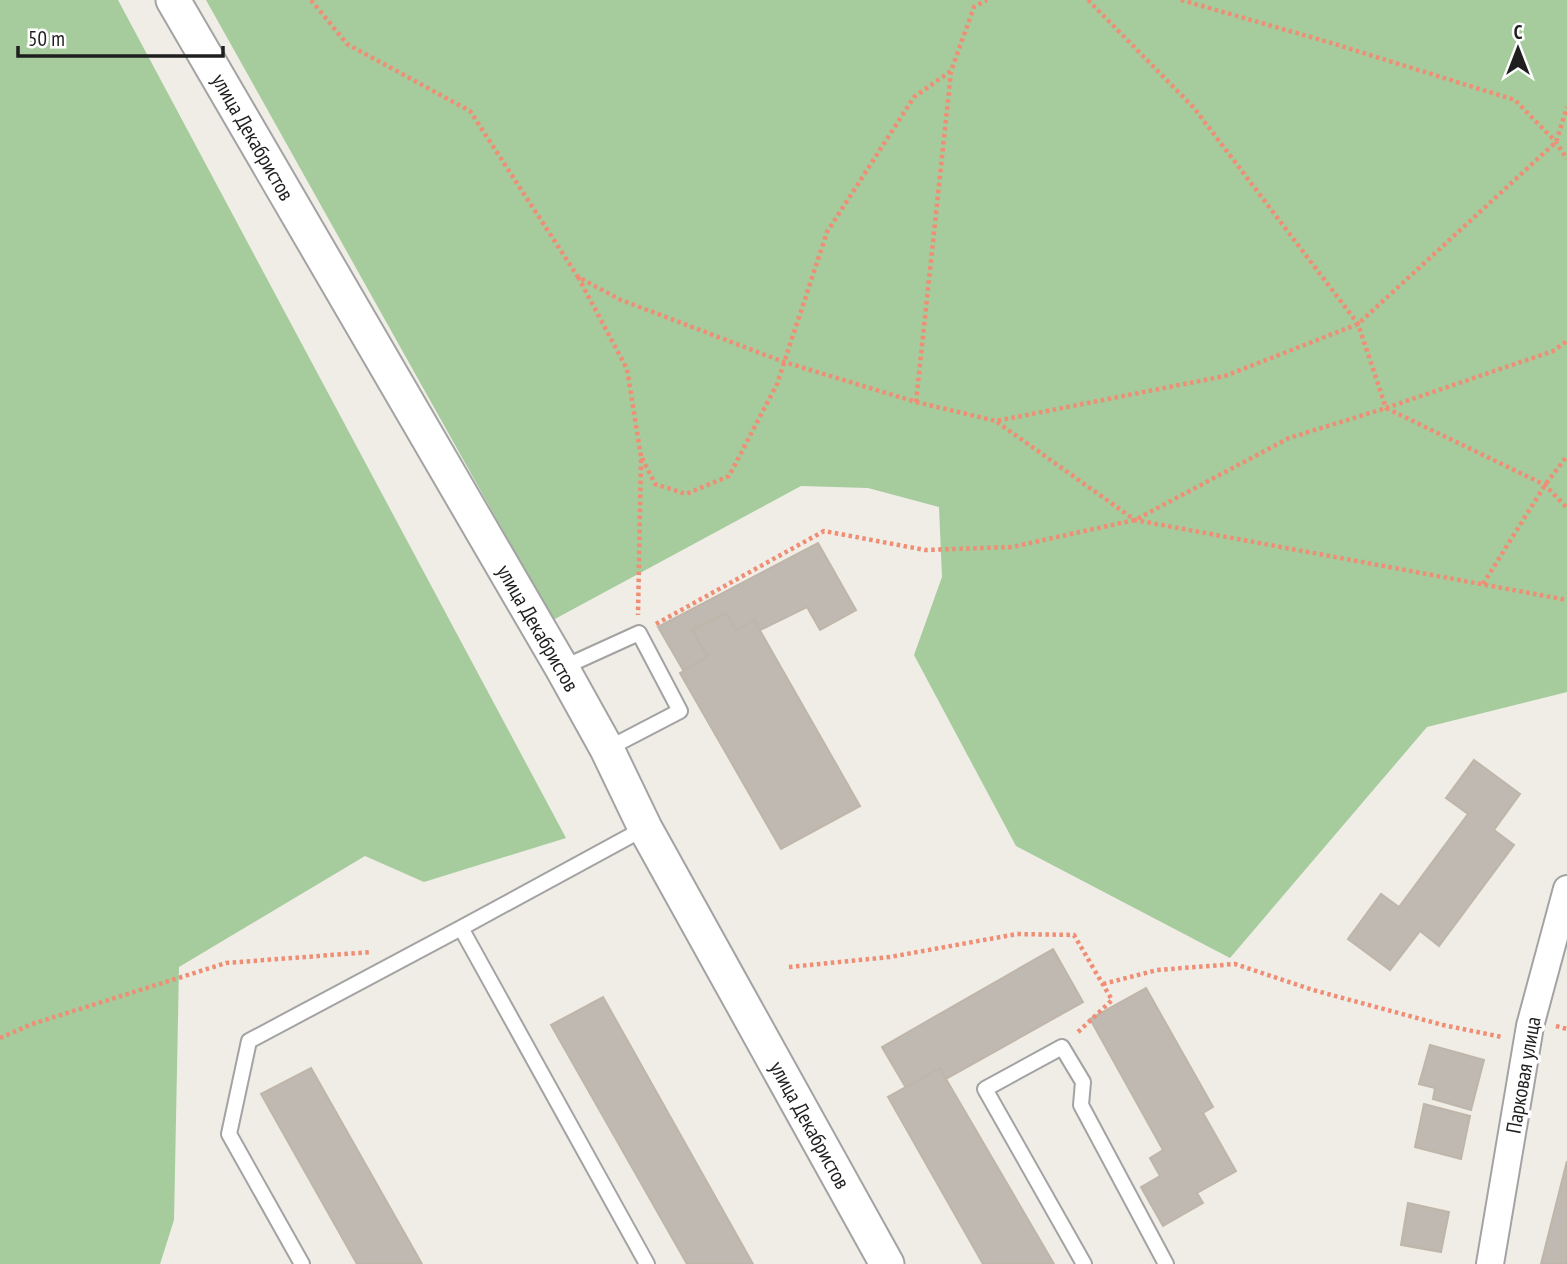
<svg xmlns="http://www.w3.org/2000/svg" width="1567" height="1264" viewBox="0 0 1567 1264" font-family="'PT Sans Narrow',sans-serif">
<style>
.forest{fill:#a6cb9d}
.building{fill:#bfb9b2;stroke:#bfb5a9;stroke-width:2}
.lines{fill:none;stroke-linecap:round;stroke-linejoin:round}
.service-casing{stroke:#a3a3a3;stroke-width:18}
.minor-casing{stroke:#a3a3a3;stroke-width:30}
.tertiary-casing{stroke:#a3a3a3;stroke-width:37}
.path{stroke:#f08e75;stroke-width:4.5;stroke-dasharray:3.5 3.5;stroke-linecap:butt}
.service{stroke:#fff;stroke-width:14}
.minor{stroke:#fff;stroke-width:26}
.tertiary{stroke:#fff;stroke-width:33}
.labels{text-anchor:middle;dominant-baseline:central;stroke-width:7;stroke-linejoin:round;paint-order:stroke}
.street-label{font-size:21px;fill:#1f1f1f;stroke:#fff}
</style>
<rect width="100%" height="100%" fill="#efede5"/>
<path class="forest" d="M0 0H118L566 838 424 882 365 856 179 967 174 1220 160 1264H0Z
M206 0H1567V692L1427 727 1230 958 1016 846 914 655 942 577 939 507 868 488 801 486 553 620Z"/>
<path class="building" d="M818 543 856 610 820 630 807 607 760 630 754 620 736 630 726 613 692 630 708 657 683 670 658 627Z
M726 613 736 630 754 620 860 806 781 849 680 673 708 657 692 630Z
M1474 760 1520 794 1494 830 1514 845 1439 946 1420 931 1390 970 1348 939 1381 894 1399 907 1468 814 1446 798Z
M1053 949 1083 1002 946 1079 940 1068 906 1088 882 1047Z
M1146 988 1213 1107 1203 1113 1236 1171 1197 1193 1203 1203 1163 1226 1141 1187 1160 1176 1150 1158 1163 1150 1090 1019Z
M603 997 753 1264H687L551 1025Z
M1430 1045 1484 1060 1471 1110 1433 1099 1435 1088 1419 1084Z
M311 1068 422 1264H357L261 1094Z
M940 1068 946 1079 1054 1264H983L888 1097Z
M1424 1104 1470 1116 1461 1159 1415 1147Z
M1567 1161V1264H1541Z
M1408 1203 1449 1212 1441 1252 1401 1245Z"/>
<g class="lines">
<g class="service-casing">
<path id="service" d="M562 668 639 633 680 711 607 749
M645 828 461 928 647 1264
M302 1264 229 1134 249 1041 461 928
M1084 1264 985 1089 1062 1047 1083 1082 1081 1105 1166 1264"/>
</g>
<g class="minor-casing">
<path id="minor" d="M1490 1264 1530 1026 1567 889"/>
</g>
<g class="tertiary-casing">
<path id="tertiary" d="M173 0 562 668 607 749 645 828 887 1264"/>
</g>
<path class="path" d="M311 0 347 44 470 111 578 277 621 300 784 362 916 402 996 421 1225 376 1358 324 1556 142 1567 107
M1088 0 1194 108 1358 324 1386 408 1553 351 1567 341
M1181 0 1328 42 1515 100 1556 142 1567 159
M578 277 627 369 641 457 638 615
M916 402 951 72
M997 422 1135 520 1567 600
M642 458 655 484 686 494 729 476 777 384 827 232 914 97 951 71 974 7 987 0
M1483 584 1545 485 1567 456
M656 624 824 531 925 550 1012 547 1135 520 1289 438 1386 408 1545 485 1567 508
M789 967 890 957 1017 934 1074 935 1112 1000 1077 1033
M1103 984 1157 970 1235 964 1313 990 1443 1025 1502 1037
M1556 1026 1567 1029
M0 1038 32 1024 226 963 371 952"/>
<use href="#service" class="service"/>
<use href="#minor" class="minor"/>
<use href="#tertiary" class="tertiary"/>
</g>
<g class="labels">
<g class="street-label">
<text transform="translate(253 137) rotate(60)">улица Декабристов</text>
<text transform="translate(538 628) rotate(60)">улица Декабристов</text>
<text transform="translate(1523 1075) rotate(-80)">Парковая улица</text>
<text transform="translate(810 1125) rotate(61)">улица Декабристов</text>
</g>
</g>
<g transform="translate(1518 49)" stroke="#ffffff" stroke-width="5" paint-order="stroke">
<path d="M0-5L12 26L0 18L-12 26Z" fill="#1f1f1f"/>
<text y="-10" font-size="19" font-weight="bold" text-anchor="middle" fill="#1f1f1f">С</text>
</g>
<path d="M18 46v10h205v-10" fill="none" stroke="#1f1f1f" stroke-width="3.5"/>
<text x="28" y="46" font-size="21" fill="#1f1f1f" stroke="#ffffff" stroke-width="5" paint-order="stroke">50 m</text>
</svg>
